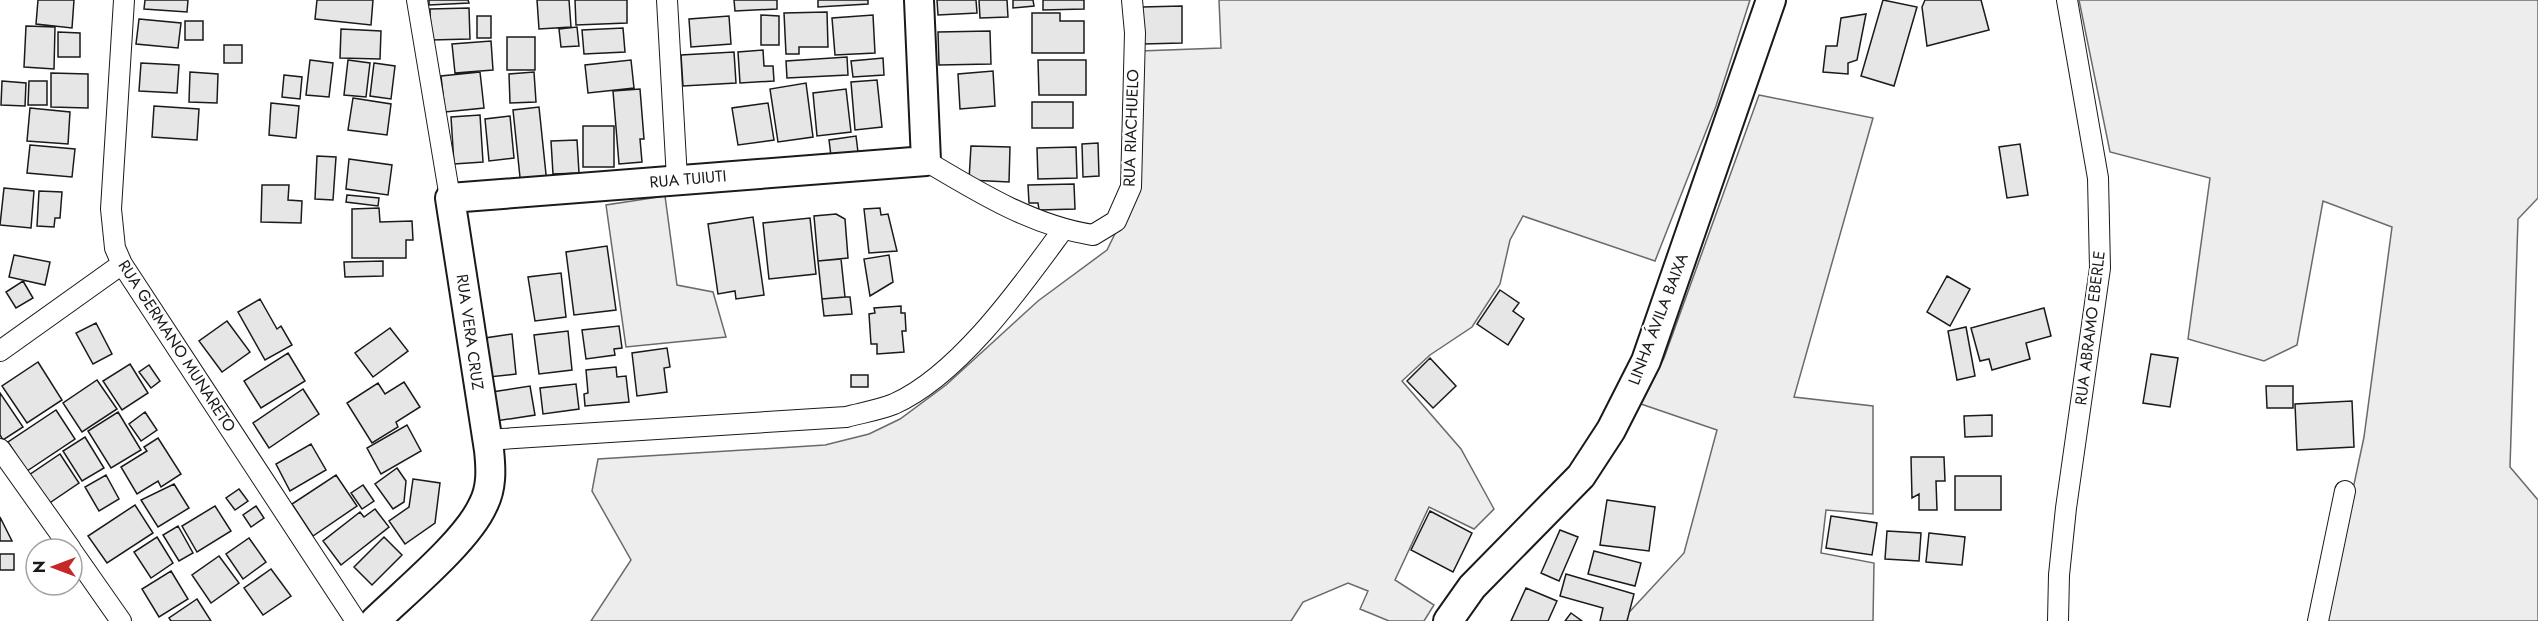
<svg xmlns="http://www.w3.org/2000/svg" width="2538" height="621" viewBox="0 0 2538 621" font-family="Jost,sans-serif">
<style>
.green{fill:#ededed;stroke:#6a6a6a;stroke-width:1.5}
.building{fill:#e6e6e6;stroke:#1a1a1a;stroke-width:1.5}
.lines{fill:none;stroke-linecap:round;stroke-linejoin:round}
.street-casing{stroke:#1a1a1a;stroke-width:22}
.secondary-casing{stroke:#1a1a1a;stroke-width:32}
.street{stroke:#fff;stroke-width:20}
.secondary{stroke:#fff;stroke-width:28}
.labels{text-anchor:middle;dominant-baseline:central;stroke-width:4.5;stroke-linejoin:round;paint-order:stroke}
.street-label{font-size:16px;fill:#1a1a1a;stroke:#fff}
</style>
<rect width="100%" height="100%" fill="#fff"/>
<path class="green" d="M1219 0H1750L1716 106 1655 261 1523 216 1510 240 1500 284 1472 327 1430 355 1402 381 1461 449 1494 509 1474 529 1429 507 1395 580 1434 605 1424 621H1389L1360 609 1368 591 1348 583 1303 602 1291 621H591L631 560 592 491 598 459 825 445 869 434 900 419 946 385 1038 301 1107 250 1128 207 1140 51 1221 48Z
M2079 0H2538V198L2518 219 2510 467 2538 500V621H2325L2364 437 2392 227 2323 201 2297 345 2264 361 2188 339 2210 178 2110 152Z
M1759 95 1873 118 1794 397 1873 406V514L1826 510 1821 553 1874 563 1873 621H1621L1684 553 1717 430 1641 404 1664 358Z
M665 196 677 285 713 292 726 337 626 347 606 205Z"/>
<path class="building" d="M38 0H74L72 28 36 24Z
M145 0H188L187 12 144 9Z
M317 0H373L371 25 315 19Z
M429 0H468L469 3 429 5Z
M537 0H569L571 27 539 29Z
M575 0H627V23L576 25Z
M734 0H777V9L735 11Z
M818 0H868V4L818 7Z
M937 0H976L977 13 938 15Z
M979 0H1007L1008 17 980 18Z
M1013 0H1033L1034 6 1013 8Z
M1043 0H1084V9L1043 10Z
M1883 0 1917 7 1894 86 1861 76Z
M1925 0H1981L1989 30 1927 46 1922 7Z
M1182 6V43L1143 44 1142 7Z
M469 8 470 39 431 40 430 9Z
M827 12 828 47H799V54H786L784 13Z
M1032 13H1060V21H1084V53H1032Z
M1866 14 1857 60 1848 63V74L1823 72 1826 46H1837L1841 18Z
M761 15 779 16V45H761Z
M873 15 875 53 835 55 832 18Z
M477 16H491V38H477Z
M729 16 731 44 691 47 689 19Z
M139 19 181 23 178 48 136 44Z
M185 21H203V40H185Z
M26 26 55 27 54 69 24 67Z
M577 27 579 46 561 47 559 29Z
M623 28 625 52 584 54 582 30Z
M341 29 381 31 380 59 340 58Z
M990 31 991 64 939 65 938 32Z
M58 32 80 33V57H58Z
M507 37H535V70H507Z
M491 41 493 70 455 73 452 44Z
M224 45H242V63H224Z
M763 50 764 66H773L774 81 740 83 738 52Z
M734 52 736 83 683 86 681 55Z
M847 57 848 75 787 78 786 61Z
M883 58 884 75 853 77 851 61Z
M310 60 333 63 329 97 306 95Z
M348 60 370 63 366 97 344 95Z
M631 60 634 88 588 93 585 65Z
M1038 60H1086V95H1039Z
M141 63 179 65 177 93 139 91Z
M374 63 395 66 391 99 370 96Z
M993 71 995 106 960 109 958 74Z
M190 72 218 74 217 103 189 102Z
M480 72 484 108 445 112 441 76Z
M534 72 536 102 510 103 509 74Z
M51 73 88 74V108L51 107Z
M284 75 302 77 300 99 282 97Z
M877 80 882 127 855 130 851 82Z
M2 81 26 83 25 106 1 105Z
M29 81H47V105H28Z
M806 83 813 137 778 142 770 89Z
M640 89 644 139H640L642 162 619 164 613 91Z
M846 89 851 132 817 136 813 93Z
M353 98 391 104 387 135 348 130Z
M1032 102H1073V128H1032Z
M271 103 299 106 296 138 269 135Z
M768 103 774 140 738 145 732 108Z
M154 106 199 109 197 140 152 137Z
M539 107 547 184 521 187 513 110Z
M30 108 70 112 68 144 27 141Z
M480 115 483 162 454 164 451 117Z
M510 116 514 158 489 161 485 119Z
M583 126H614V167H583Z
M856 136 858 152 831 156 829 140Z
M577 140 579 173 553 174 551 141Z
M1098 143 1099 176 1083 177 1082 144Z
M2020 144 2028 195 2007 198 1999 147Z
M30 145 75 149 72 177 27 173Z
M971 146 1010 147 1009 182 969 180Z
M1076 147 1077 178 1038 179 1037 148Z
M317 156 336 157 333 200 315 199Z
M349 159 392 165 388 195 346 189Z
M1074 184 1075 209 1039 210 1038 203H1029L1028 185Z
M262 185H289L288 200 302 201 301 223 261 222Z
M4 188 34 191 31 228 0 225Z
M39 191 62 192 60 218H55L54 227 37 226Z
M347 195 379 198 378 206 346 202Z
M379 208 380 222 412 221 413 240H406V258H352V209Z
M880 208 881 215 888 214 897 251 869 253 864 209Z
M836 214 845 219 848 258 818 261 814 216Z
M753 217 764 295 736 299 735 291 718 294 708 224Z
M810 218 816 274 769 279 763 223Z
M607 246 616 310 574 315 566 252Z
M14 255 50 262 45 285 9 277Z
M889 255 893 282 870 296 864 259Z
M841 259 845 297 822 299 818 261Z
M383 261V276L345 277 344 262Z
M561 273 566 317 535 321 528 277Z
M1947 276 1970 289 1950 326 1927 312Z
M23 281 33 298 16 308 6 292Z
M1500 290 1519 303 1513 311 1524 319 1508 345 1477 324Z
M845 297H850L852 314 824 316 822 299Z
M260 299 277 329 281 326 292 345 265 360 238 312Z
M901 306V313H905L906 331H902L904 352 877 354V344H871L869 314 875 313 874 308Z
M2044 308 2051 336 2026 343 2030 359 1992 370 1989 359 1980 361 1971 328Z
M227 321 250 352 222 372 199 341Z
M96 323 112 354 93 364 76 333Z
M619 326 622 348 614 349 615 355 586 359 582 330Z
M1966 327 1975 376 1957 380 1948 331Z
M390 328 408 351 373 377 355 353Z
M568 331 572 370 539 374 534 335Z
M512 334 516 374 489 377 485 338Z
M667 348 670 367 664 368 667 392 637 396 632 353Z
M288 353 305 381 261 408 244 381Z
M2151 354 2178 358 2170 407 2143 403Z
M1430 358 1456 386 1433 408 1407 381Z
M38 362 62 400 27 423 2 386Z
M130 364 148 393 122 410 103 381Z
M149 365 160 381 151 388 139 372Z
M616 367 617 377 626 376 629 402 585 406 584 394 588 393 586 370Z
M851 375H868V387H851Z
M97 380 117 409 82 432 63 403Z
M404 382 420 407 396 422 398 427 372 443 347 403 378 383 385 394Z
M576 384 579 409 543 414 540 388Z
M530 386 535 415 496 421 492 392Z
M2266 386H2293V408H2267Z
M303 389 319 414 269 448 253 423Z
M0 393 23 427 3 440 0 435Z
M2352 401 2354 447 2297 450 2295 404Z
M56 410 75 439 27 471 8 442Z
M118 412 141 450 111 468 88 431Z
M145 412 157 430 141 441 129 424Z
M1992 415V436L1965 437 1964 416Z
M407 425 421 451 381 474 367 448Z
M85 437 104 468 82 481 63 451Z
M158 438 181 474 161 487 158 481 137 494 121 467 147 451 144 447Z
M311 444 326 470 290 491 276 464Z
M60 454 79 483 48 504 29 475Z
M1911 457H1944L1945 481H1936L1937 510H1919V494L1912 498Z
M397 468 406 481 404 502 393 509 375 484Z
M106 475 119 499 99 511 85 487Z
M336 475 357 506 313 536 292 504Z
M1955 476H2001V510H1955Z
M413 479 440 483 435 523 405 544 389 521 409 507Z
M174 484 189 508 158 527 141 500Z
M363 485 374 501 362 509 351 493Z
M239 489 248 501 235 510 226 498Z
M1607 500 1655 507 1649 551 1600 545Z
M135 505 153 533 107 563 88 536Z
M215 506 231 531 197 552 182 526Z
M256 506 264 518 251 527 243 515Z
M375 509 389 527 341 565 323 541 360 512 364 517Z
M1430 511 1472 533 1453 572 1411 550Z
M1831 516 1877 523 1872 555 1826 548Z
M0 517 12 541H0Z
M178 526 193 553 179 561 163 535Z
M1560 530 1578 537 1559 581 1541 573Z
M1887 531 1921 533 1919 561 1885 559Z
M1929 533 1965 537 1962 565 1926 562Z
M157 537 173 563 151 578 134 552Z
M384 537 402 555 372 585 354 567Z
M249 538 266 562 243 579 226 554Z
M1594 551 1641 563 1635 586 1588 574Z
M0 554H14V570H0Z
M219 556 239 583 211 603 192 575Z
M271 569 291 596 263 615 244 588Z
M171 571 188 599 159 617 142 589Z
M1566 574 1634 594 1627 621H1600L1603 608 1560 596Z
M1526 588 1557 601 1548 621H1511Z
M197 599 211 621H171L169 618Z
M1571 613 1582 621H1565Z"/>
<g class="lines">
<g class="street-casing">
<path id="street" d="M124 0 111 209 115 248 122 264 356 621
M417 0 450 198
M667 0 677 179
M926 161C978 192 1033 226 1093 235L1116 221 1131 187 1135 33 1132 0
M0 351 122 264
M485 440 846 417C861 413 879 410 894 404 959 375 1021 287 1062 231
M0 449 71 549
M72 551 121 621
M2058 621 2059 575 2066 508 2100 268 2098 178 2067 0
M2318 621 2345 491"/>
</g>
<g class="secondary-casing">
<path id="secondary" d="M375 621C405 592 467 541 483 505 492 488 491 469 489 450L450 198 926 161 919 0
M1448 621 1472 587 1581 476 1611 430 1646 361 1771 0"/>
</g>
<use href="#street" class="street"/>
<use href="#secondary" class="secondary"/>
</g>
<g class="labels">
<g class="street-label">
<text transform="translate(1131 128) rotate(-88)">RUA RIACHUELO</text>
<text transform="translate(688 179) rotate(-5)">RUA TUIUTI</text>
<text transform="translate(1658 319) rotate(-69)">LINHA ÁVILA BAIXA</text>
<text transform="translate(2090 328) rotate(-83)">RUA ABRAMO EBERLE</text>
<text transform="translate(470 332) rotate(82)">RUA VERA CRUZ</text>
<text transform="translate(177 346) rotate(57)">RUA GERMANO MUNARETO</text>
</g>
</g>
<g transform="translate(54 567) rotate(270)"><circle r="28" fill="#ffffff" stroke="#a3a3a3" stroke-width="1.5"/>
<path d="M0-4.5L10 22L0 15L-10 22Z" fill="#c62828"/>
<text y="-9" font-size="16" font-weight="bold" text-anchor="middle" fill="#1a1a1a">N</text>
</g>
</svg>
